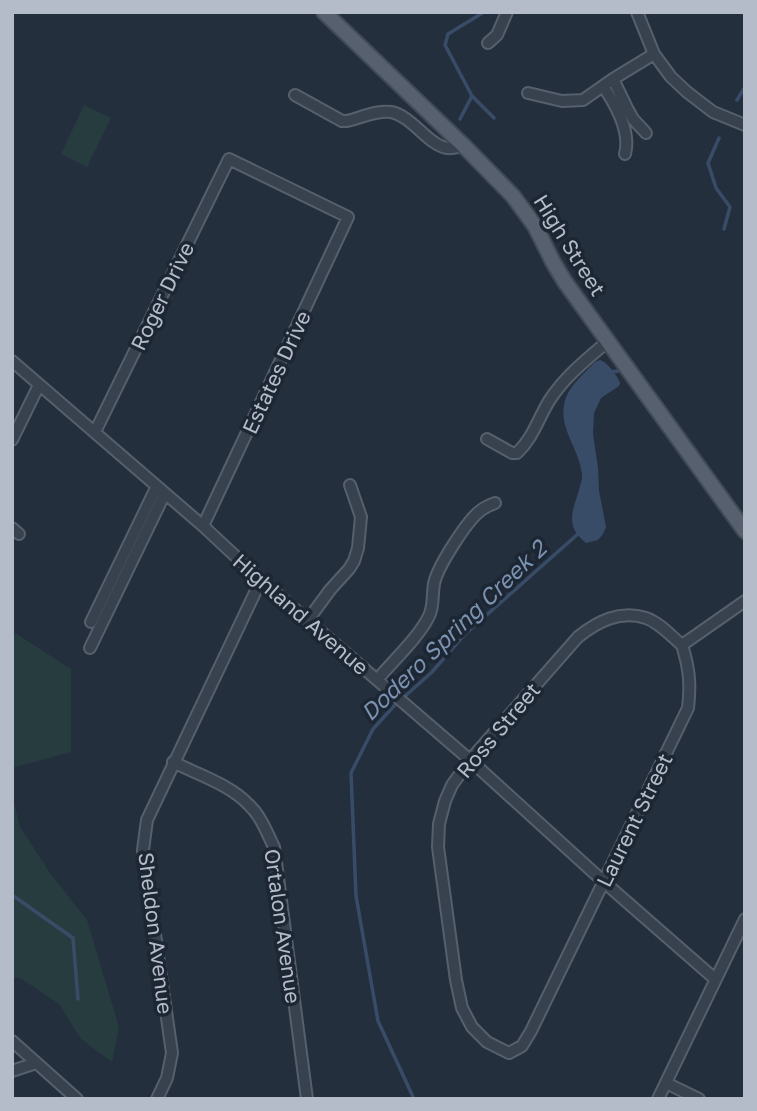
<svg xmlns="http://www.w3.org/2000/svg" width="757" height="1111" viewBox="0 0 757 1111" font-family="'Golos Text',sans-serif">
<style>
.green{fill:#263c3f}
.water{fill:#394c67}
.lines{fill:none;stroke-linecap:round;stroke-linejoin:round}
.stream{stroke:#394c67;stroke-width:3.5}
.minor-casing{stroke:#565f6c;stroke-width:14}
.major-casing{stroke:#414a57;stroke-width:18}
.minor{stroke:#38414e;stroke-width:10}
.major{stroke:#56606e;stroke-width:14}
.labels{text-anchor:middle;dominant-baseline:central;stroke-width:7;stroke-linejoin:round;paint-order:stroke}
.street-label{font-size:21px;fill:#b4bcc9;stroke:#1d2633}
.water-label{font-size:23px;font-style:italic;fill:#7c92b1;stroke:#1d2633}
</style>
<rect width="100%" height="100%" fill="#242f3e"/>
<path class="green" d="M84 105 111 118 87 167 61 154Z
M12 631 71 669V752L12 768Z
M12 795 20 827 50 873 87 920 119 1027 112 1062 81 1039 59 1004 22 979 12 977Z"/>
<path class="water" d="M600 360C608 363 617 375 620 383L619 386 601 398 594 413 593 434 598 468 599 491 606 527 603 534 598 540 586 543C565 526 572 513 579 490 580 486 581 483 582 479 583 454 559 431 564 405 567 387 583 375 595 362Z"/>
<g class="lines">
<path class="stream" d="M472 96 494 118
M737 100 745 87
M460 119 472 96 445 45 448 34 484 12
M719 138 708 163 716 188 730 207 724 229
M609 372 618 371
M12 895 73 938 78 999
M414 1099 378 1021 356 896 351 773 373 729 394 706 432 672 464 635 579 533"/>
<g class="minor-casing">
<path id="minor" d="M637 12 654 54 671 77 687 92 713 112 745 125
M488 43 497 35 507 12
M613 79 628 110 633 119 646 133
M603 86C616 105 631 131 625 154
M528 93 562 101 583 100 613 79 654 54
M295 95 342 121H347C360 118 377 110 391 112 412 116 428 145 447 148 452 149 458 147 464 146
M12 361 203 526 261 580 470 760 604 882 715 979
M95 432 229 159 348 217 203 526
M487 439 512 453H517C533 438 538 419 549 401 564 377 587 359 608 341
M12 440 39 385
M12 528 19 534
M308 620 330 590 349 569 354 561 358 548 361 517 350 485
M91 622 157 486
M682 645C671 636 660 623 646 618 620 610 598 621 578 637L470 760 452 785 445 801 439 824 438 847 456 980 462 1008 472 1027 487 1042 509 1053 522 1046 531 1031 688 708C691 683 689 668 682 645L745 601
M90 648 165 493
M377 680C392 662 419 637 429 616 434 606 432 595 434 584 437 567 467 521 480 511 485 507 490 505 495 503
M173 762C197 774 231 785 249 805 261 816 267 833 274 847L307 1099
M12 1041 77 1099
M12 1071 36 1063
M666 1083 699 1099
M157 1099 167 1078 172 1053 143 850 147 820 261 580
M658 1099 745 919"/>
</g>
<g class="major-casing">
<path id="major" d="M324 12 464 146 513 196 535 226 553 262 565 282 745 531"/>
</g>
<use href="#minor" class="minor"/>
<use href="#major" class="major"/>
</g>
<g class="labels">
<g class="street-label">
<text transform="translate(570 245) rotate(58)">High Street</text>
<text transform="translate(162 296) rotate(-64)">Roger Drive</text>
<text transform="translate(276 372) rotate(-65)">Estates Drive</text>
<text transform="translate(301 614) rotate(41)">Highland Avenue</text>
<text transform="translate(498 730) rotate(-50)">Ross Street</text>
<text transform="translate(634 820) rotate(-64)">Laurent Street</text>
<text transform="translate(283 926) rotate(82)">Ortalon Avenue</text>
<text transform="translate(156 933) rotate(83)">Sheldon Avenue</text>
</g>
<g class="water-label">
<text transform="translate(453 630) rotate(-44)">Dodero Spring Creek 2</text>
</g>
</g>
<rect width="757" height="1111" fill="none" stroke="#b4bcc9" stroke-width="28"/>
</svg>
